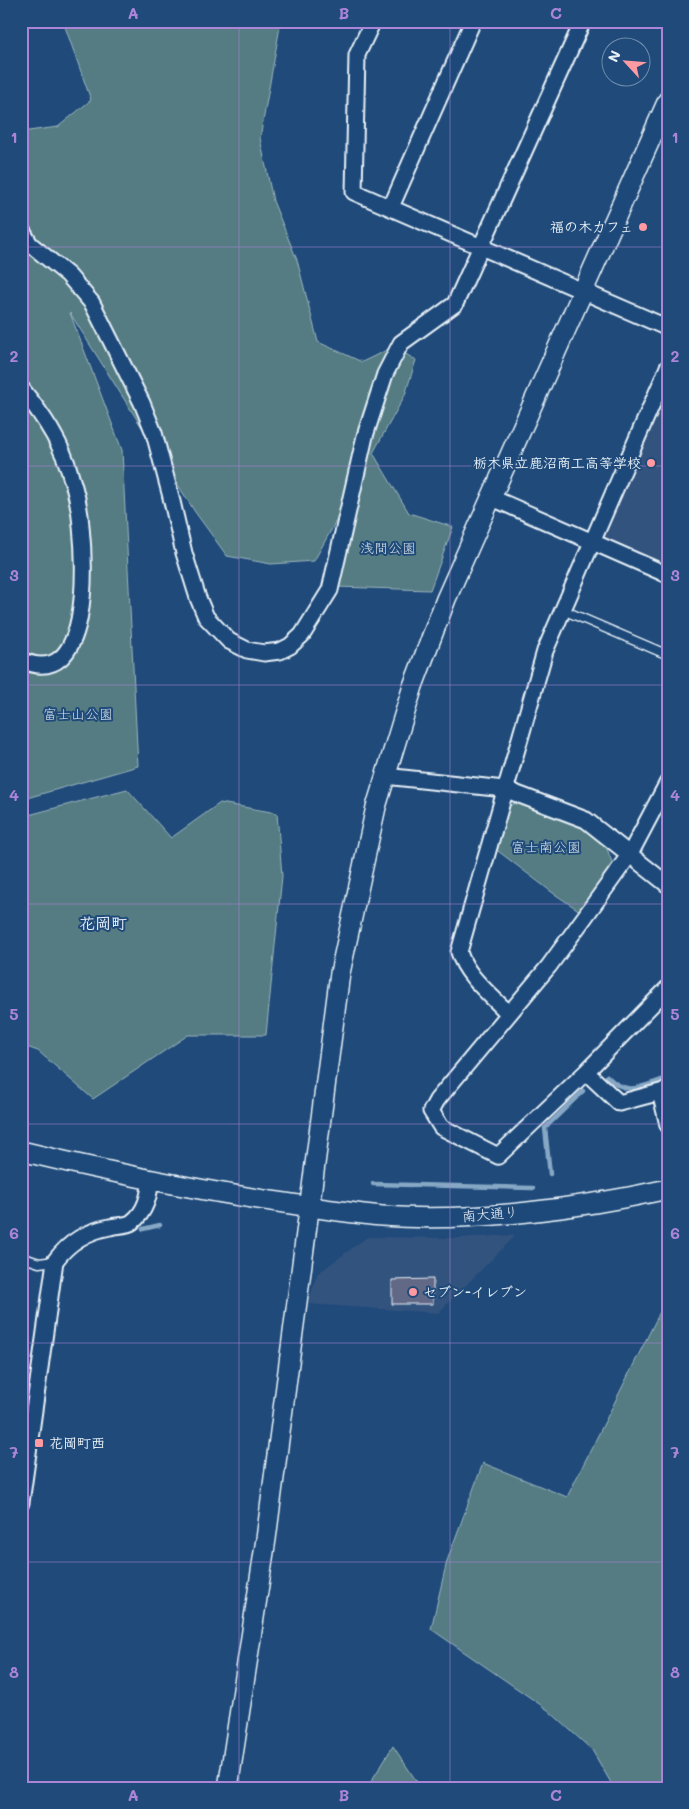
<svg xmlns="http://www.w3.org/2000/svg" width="689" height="1809" font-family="Mali,'Klee One',sans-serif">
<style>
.built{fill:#33537e}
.green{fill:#547c83;stroke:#9eb6be}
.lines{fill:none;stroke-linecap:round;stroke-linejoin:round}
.stream{stroke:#87a8c5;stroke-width:4.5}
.building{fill:#626986;stroke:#e8f1f8}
.service-casing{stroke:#e8f1f8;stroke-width:11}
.minor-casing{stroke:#e8f1f8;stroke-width:19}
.tertiary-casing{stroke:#e8f1f8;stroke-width:22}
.service{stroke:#1f4a7a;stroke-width:8}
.minor{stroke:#1f4a7a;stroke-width:15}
.tertiary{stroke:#1f4a7a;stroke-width:19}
.grid{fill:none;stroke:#ac85d9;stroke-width:1;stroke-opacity:0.55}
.poi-dot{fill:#ff9aa2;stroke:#1f4a7a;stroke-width:2}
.labels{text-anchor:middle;stroke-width:4;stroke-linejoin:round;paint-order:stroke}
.poi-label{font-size:14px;font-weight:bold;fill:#e8f1f8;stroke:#1f4a7a;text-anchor:end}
.park-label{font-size:14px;fill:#d2dfe6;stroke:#1f4a7a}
.street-label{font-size:14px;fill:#e8f1f8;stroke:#1f4a7a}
.quarter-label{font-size:16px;font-weight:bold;fill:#e8f1f8;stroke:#1f4a7a}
.neatline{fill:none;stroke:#ac85d9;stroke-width:2}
.grid-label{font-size:16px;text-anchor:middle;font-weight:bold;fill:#ac85d9}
</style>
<rect width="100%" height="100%" fill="#1f4a7a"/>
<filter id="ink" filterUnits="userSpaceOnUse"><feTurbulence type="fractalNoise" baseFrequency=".02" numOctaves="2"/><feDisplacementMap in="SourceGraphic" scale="10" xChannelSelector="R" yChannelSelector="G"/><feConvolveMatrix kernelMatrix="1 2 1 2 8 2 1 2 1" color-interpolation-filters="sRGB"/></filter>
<g filter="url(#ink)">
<path class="built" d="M668,385V569L599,541Z
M516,1235L438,1313L308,1304L317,1274L367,1237L458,1238Z"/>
<path class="green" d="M63,21H281L260,138L273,201L297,260L318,342L362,362L393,347L416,360L405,395L373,453L409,513L453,527L430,590L336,587L366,467L314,561L271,564L227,556L195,512L70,313L122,450L138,766L27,798L21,797V132L58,127L91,100Z
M127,789L171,838L220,803L277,813L282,876L266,1035H188L93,1099L38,1051L21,1045V817Z
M517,802L576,821L606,846L613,865L580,911L553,893L494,848L507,807Z
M668,1296V1788H614L592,1750L548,1710L431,1629L447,1561L483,1463L567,1497Z
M393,1746L421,1788H367Z"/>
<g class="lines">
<path class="stream" d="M607,1076C628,1098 641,1086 668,1078
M550,1174L545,1128L583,1091
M373,1184L533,1188
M143,1229L160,1225"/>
</g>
<path class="building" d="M433,1279V1304H392V1280Z"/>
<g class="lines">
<g class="service-casing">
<path id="service" d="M563,610L668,655
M21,1168L25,1153
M21,1257L39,1263L55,1261"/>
</g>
<g class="minor-casing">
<path id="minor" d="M373,21L357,55L354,192L668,328
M391,207L473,21
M21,229L30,244L68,275L92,303L142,403L154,433L170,493L184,553L198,598L206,617L229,641L247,650L264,653L280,651L290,646L302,635L330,590L365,436L385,374L401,343L455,304L583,21
M21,388C42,414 63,444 71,477C76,492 80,510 81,526C85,563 92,692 21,660
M490,497L668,575
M385,776L504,789L586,820L668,885
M668,782L630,854L584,918L549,966L437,1100L431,1111L441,1127L498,1156L586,1072L668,988
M508,1013C491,995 466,976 459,952L545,651L668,367
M586,1072L619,1103L668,1090
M660,1092L668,1125
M21,1503L55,1261C69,1242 87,1231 110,1227C117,1225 127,1226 132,1222C146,1212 149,1195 151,1180"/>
</g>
<g class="tertiary-casing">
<path id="tertiary" d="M21,1151C108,1172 196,1190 285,1203C317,1208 350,1213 382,1216C470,1223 582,1208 668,1189
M228,1788L266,1539L340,973L376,807L413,686L446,599L668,100"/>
</g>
<use href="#service" class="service"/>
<use href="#minor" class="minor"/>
<use href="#tertiary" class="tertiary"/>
</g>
</g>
<path class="grid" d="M239,21V1788M450,21V1788M21,247H668M21,466H668M21,685H668M21,904H668M21,1124H668M21,1343H668M21,1562H668"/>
<g class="poi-dot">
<circle cx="643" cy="227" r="5"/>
<circle cx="651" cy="463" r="5"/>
<circle cx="413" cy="1292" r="5"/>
<rect x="34" y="1438" width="10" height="10" rx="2.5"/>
</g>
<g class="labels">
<g class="poi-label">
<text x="633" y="232">福の木カフェ</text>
<text x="641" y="468">栃木県立鹿沼商工高等学校</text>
<text x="423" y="1297" text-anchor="start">セブン-イレブン</text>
<text x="49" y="1448" text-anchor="start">花岡町西</text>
</g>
<g class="park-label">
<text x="388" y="553">浅間公園</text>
<text x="78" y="719">富士山公園</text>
<text x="546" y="852">富士南公園</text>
</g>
<g class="street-label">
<text transform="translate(490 1214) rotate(-5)" y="5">南大通り</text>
</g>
<g class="quarter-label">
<text x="103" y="929">花岡町</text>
</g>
</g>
<rect width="689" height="1809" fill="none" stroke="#1f4a7a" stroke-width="55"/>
<g transform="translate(626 62) rotate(296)"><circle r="24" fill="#1f4a7a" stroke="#6f8dac"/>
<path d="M0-4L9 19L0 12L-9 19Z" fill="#ff9aa2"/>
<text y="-8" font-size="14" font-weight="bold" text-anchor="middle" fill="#e8f1f8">N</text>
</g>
<rect x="28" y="28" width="634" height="1754" class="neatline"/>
<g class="grid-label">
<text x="133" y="19">A</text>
<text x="344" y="19">B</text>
<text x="556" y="19">C</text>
<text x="14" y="143">1</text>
<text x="675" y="143">1</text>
<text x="14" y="362">2</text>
<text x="675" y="362">2</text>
<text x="14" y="581">3</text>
<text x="675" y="581">3</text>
<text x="14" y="801">4</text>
<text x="675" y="801">4</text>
<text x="14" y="1020">5</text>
<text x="675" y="1020">5</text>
<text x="14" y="1239">6</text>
<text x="675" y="1239">6</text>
<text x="14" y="1458">7</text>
<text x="675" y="1458">7</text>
<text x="14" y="1678">8</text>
<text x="675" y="1678">8</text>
<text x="133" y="1801">A</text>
<text x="344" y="1801">B</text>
<text x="556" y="1801">C</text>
</g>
</svg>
